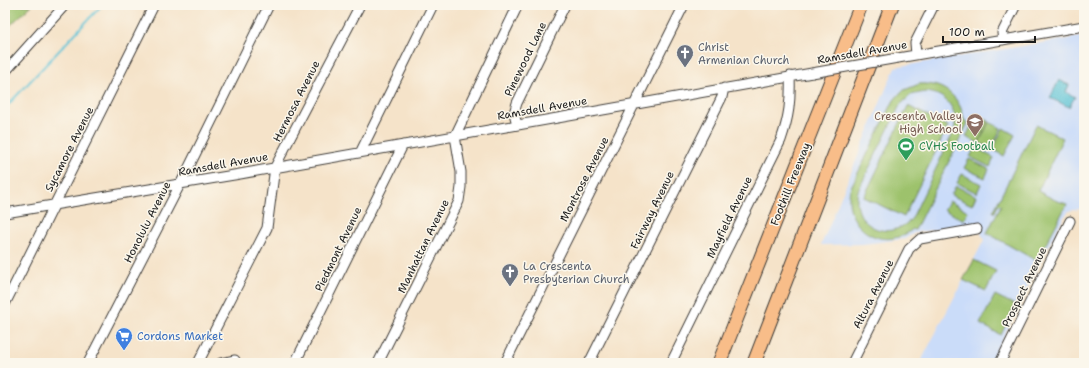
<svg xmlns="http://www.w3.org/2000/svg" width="1089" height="368" font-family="'Shantell Sans',sans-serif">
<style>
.built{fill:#cadcf9}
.green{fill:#9dc26c;stroke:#5c6f44;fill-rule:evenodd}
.water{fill:#5ac2d6;stroke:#3b6f79}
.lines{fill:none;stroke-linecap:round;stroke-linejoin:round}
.stream{stroke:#5ac2d6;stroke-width:2}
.minor-casing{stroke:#3d3a36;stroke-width:11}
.highway-casing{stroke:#3d3a36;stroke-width:15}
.minor{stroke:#fff;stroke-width:9}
.highway{stroke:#f8bd89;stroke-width:13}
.minor-bridge-casing{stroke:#3d3a36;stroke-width:11;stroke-linecap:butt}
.minor-bridge{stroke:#fff;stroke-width:9}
.labels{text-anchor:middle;stroke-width:3;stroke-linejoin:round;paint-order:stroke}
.worship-label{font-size:11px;fill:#5b616d;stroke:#fbf7ec;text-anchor:start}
.street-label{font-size:11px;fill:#1c1c1c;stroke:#fbf7ec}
.education-label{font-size:11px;fill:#785e54;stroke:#fbf7ec;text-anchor:end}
.leisure-label{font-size:11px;fill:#27864d;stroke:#fbf7ec;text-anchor:start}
.shop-label{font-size:11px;fill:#366cbe;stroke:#fbf7ec;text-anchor:start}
</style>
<rect width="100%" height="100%" fill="#fbf7ec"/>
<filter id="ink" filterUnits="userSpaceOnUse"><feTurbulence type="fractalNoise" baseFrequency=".025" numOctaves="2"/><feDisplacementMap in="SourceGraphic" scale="8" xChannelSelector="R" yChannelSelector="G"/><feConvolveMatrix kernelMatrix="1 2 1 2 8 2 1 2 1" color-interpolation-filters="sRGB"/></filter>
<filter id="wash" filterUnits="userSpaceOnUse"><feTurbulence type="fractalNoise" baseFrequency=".012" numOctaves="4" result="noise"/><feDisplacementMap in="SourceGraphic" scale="16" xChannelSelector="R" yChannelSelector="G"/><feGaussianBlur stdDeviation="0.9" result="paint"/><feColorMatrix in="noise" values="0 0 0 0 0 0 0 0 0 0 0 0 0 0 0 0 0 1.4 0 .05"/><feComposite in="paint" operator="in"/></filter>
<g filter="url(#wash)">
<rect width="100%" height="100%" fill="#f5e3c9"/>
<path class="built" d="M1084,36V208L1069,211L1064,217L1038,266L991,363H920L984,240L977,223L954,228L916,232L905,239L863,244L821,245L895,67Z"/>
<path class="green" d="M5,5H32L5,30Z
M919,84C943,82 961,97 964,120L968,123L915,230L913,229C882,254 842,227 850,189L894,100L902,91ZM925,92C946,93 959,110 954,131L912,218C889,245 850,225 858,191L900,105L911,95Z
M908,106L948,126L904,217L864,197Z
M976,115L989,121L978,143L966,137Z
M989,122L1001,128L992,148L979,143Z
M1036,125L1063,138L1038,191L1055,200L1067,204L1037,261L987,233L1001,205L999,204L994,213L993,212Z
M1003,128L1015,135L1004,156L993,149Z
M975,147L994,158L990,167L970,157Z
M969,159L989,169L985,178L964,168Z
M962,174L981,184L977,193L957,183Z
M956,186L976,196L972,205L951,195Z
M949,201L968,211L964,220L944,210Z
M974,260L996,271L986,291L963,280Z
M995,295L1015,305L1001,335L980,324Z"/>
<path class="water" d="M1059,80L1069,85L1066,92L1075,97L1069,107L1050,98Z"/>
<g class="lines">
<path class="stream" d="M5,108L102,5"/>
</g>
</g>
<g filter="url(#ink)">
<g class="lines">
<g class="minor-casing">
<path id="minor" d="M1003,40L1002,33L1016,5
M916,55L915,43L934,5
M898,58L1084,26
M5,72L65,5
M517,125L514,113L517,103L565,5
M361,151L433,5
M5,213L240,174L812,73
M5,304L154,5
M88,363L187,171L269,5
M198,363L267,228L275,167L360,5
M221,363L235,360
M295,363L403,145
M378,363L459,201L461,187V172L455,136L518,5
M505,363L684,5
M589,363L722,97L724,88
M671,363L781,140C789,117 791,101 790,76
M852,363L909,249L920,239L977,229
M1000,363L1070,221"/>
</g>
<g class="highway-casing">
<path id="highway" d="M719,363L861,5
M754,363L892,5"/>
</g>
<use href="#minor" class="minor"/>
<use href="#highway" class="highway"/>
<g class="minor-bridge-casing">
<path id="minor-bridge" d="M812,73L898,58"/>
</g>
<use href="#minor-bridge" class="minor-bridge"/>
</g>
</g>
<defs>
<g id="church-pin" transform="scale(0.9)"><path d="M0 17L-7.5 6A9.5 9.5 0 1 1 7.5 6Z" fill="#6b7280" stroke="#fbf7ec"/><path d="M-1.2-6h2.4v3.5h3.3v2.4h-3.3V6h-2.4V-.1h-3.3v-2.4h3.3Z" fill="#fff"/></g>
<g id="school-pin" transform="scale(0.9)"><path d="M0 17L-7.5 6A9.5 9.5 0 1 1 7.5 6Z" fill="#8d6e63" stroke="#fbf7ec"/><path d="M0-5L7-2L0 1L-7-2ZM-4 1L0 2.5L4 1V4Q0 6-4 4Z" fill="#fff"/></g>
<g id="stadium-pin" transform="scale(0.9)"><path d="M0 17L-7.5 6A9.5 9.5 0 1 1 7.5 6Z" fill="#2e9e5b" stroke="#fbf7ec"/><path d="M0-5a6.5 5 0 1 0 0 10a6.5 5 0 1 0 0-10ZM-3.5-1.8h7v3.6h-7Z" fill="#fff"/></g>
<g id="supermarket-pin" transform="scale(0.9)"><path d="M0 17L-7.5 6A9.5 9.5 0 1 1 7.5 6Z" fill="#3f7fe0" stroke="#fbf7ec"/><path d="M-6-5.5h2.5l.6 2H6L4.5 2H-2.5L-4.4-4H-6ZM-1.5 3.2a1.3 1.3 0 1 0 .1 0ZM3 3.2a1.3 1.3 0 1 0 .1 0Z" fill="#fff"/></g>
</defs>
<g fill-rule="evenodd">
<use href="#church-pin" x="685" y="53"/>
<use href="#school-pin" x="975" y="122"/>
<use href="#stadium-pin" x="906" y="146"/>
<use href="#church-pin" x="510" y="272"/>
<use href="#supermarket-pin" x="124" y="336"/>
</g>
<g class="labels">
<g class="worship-label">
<text x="698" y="51">Christ<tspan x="698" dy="13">Armenian Church</tspan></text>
<text x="523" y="270">La Crescenta<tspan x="523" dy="13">Presbyterian Church</tspan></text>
</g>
<g class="street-label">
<text transform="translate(862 52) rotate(-10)" y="4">Ramsdell Avenue</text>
<text transform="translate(525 59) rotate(-64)" y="4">Pinewood Lane</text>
<text transform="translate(296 101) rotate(-63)" y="4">Hermosa Avenue</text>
<text transform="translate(542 108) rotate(-10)" y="4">Ramsdell Avenue</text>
<text transform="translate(69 149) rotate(-63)" y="4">Sycamore Avenue</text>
<text transform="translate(223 164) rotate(-10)" y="4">Ramsdell Avenue</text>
<text transform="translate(584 179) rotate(-63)" y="4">Montrose Avenue</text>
<text transform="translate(790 184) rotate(-68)" y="4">Foothill Freeway</text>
<text transform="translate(652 210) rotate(-64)" y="4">Fairway Avenue</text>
<text transform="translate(729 217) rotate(-64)" y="4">Mayfield Avenue</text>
<text transform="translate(147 222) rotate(-63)" y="4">Honolulu Avenue</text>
<text transform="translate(423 246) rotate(-64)" y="4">Manhattan Avenue</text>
<text transform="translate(338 249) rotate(-64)" y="4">Piedmont Avenue</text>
<text transform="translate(1024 287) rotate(-64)" y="4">Prospect Avenue</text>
<text transform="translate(873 294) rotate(-63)" y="4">Altura Avenue</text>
</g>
<g class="education-label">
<text x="962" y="120">Crescenta Valley<tspan x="962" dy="13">High School</tspan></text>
</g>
<g class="leisure-label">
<text x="919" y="150">CVHS Football</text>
</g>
<g class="shop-label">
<text x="137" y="340">Cordons Market</text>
</g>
</g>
<rect width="1089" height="368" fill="none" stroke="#fbf7ec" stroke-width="20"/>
<path d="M943 36v6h92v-6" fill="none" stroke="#1c1c1c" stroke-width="2"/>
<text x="949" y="36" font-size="12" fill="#1c1c1c" stroke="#fbf7ec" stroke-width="3" paint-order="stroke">100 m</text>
</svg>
